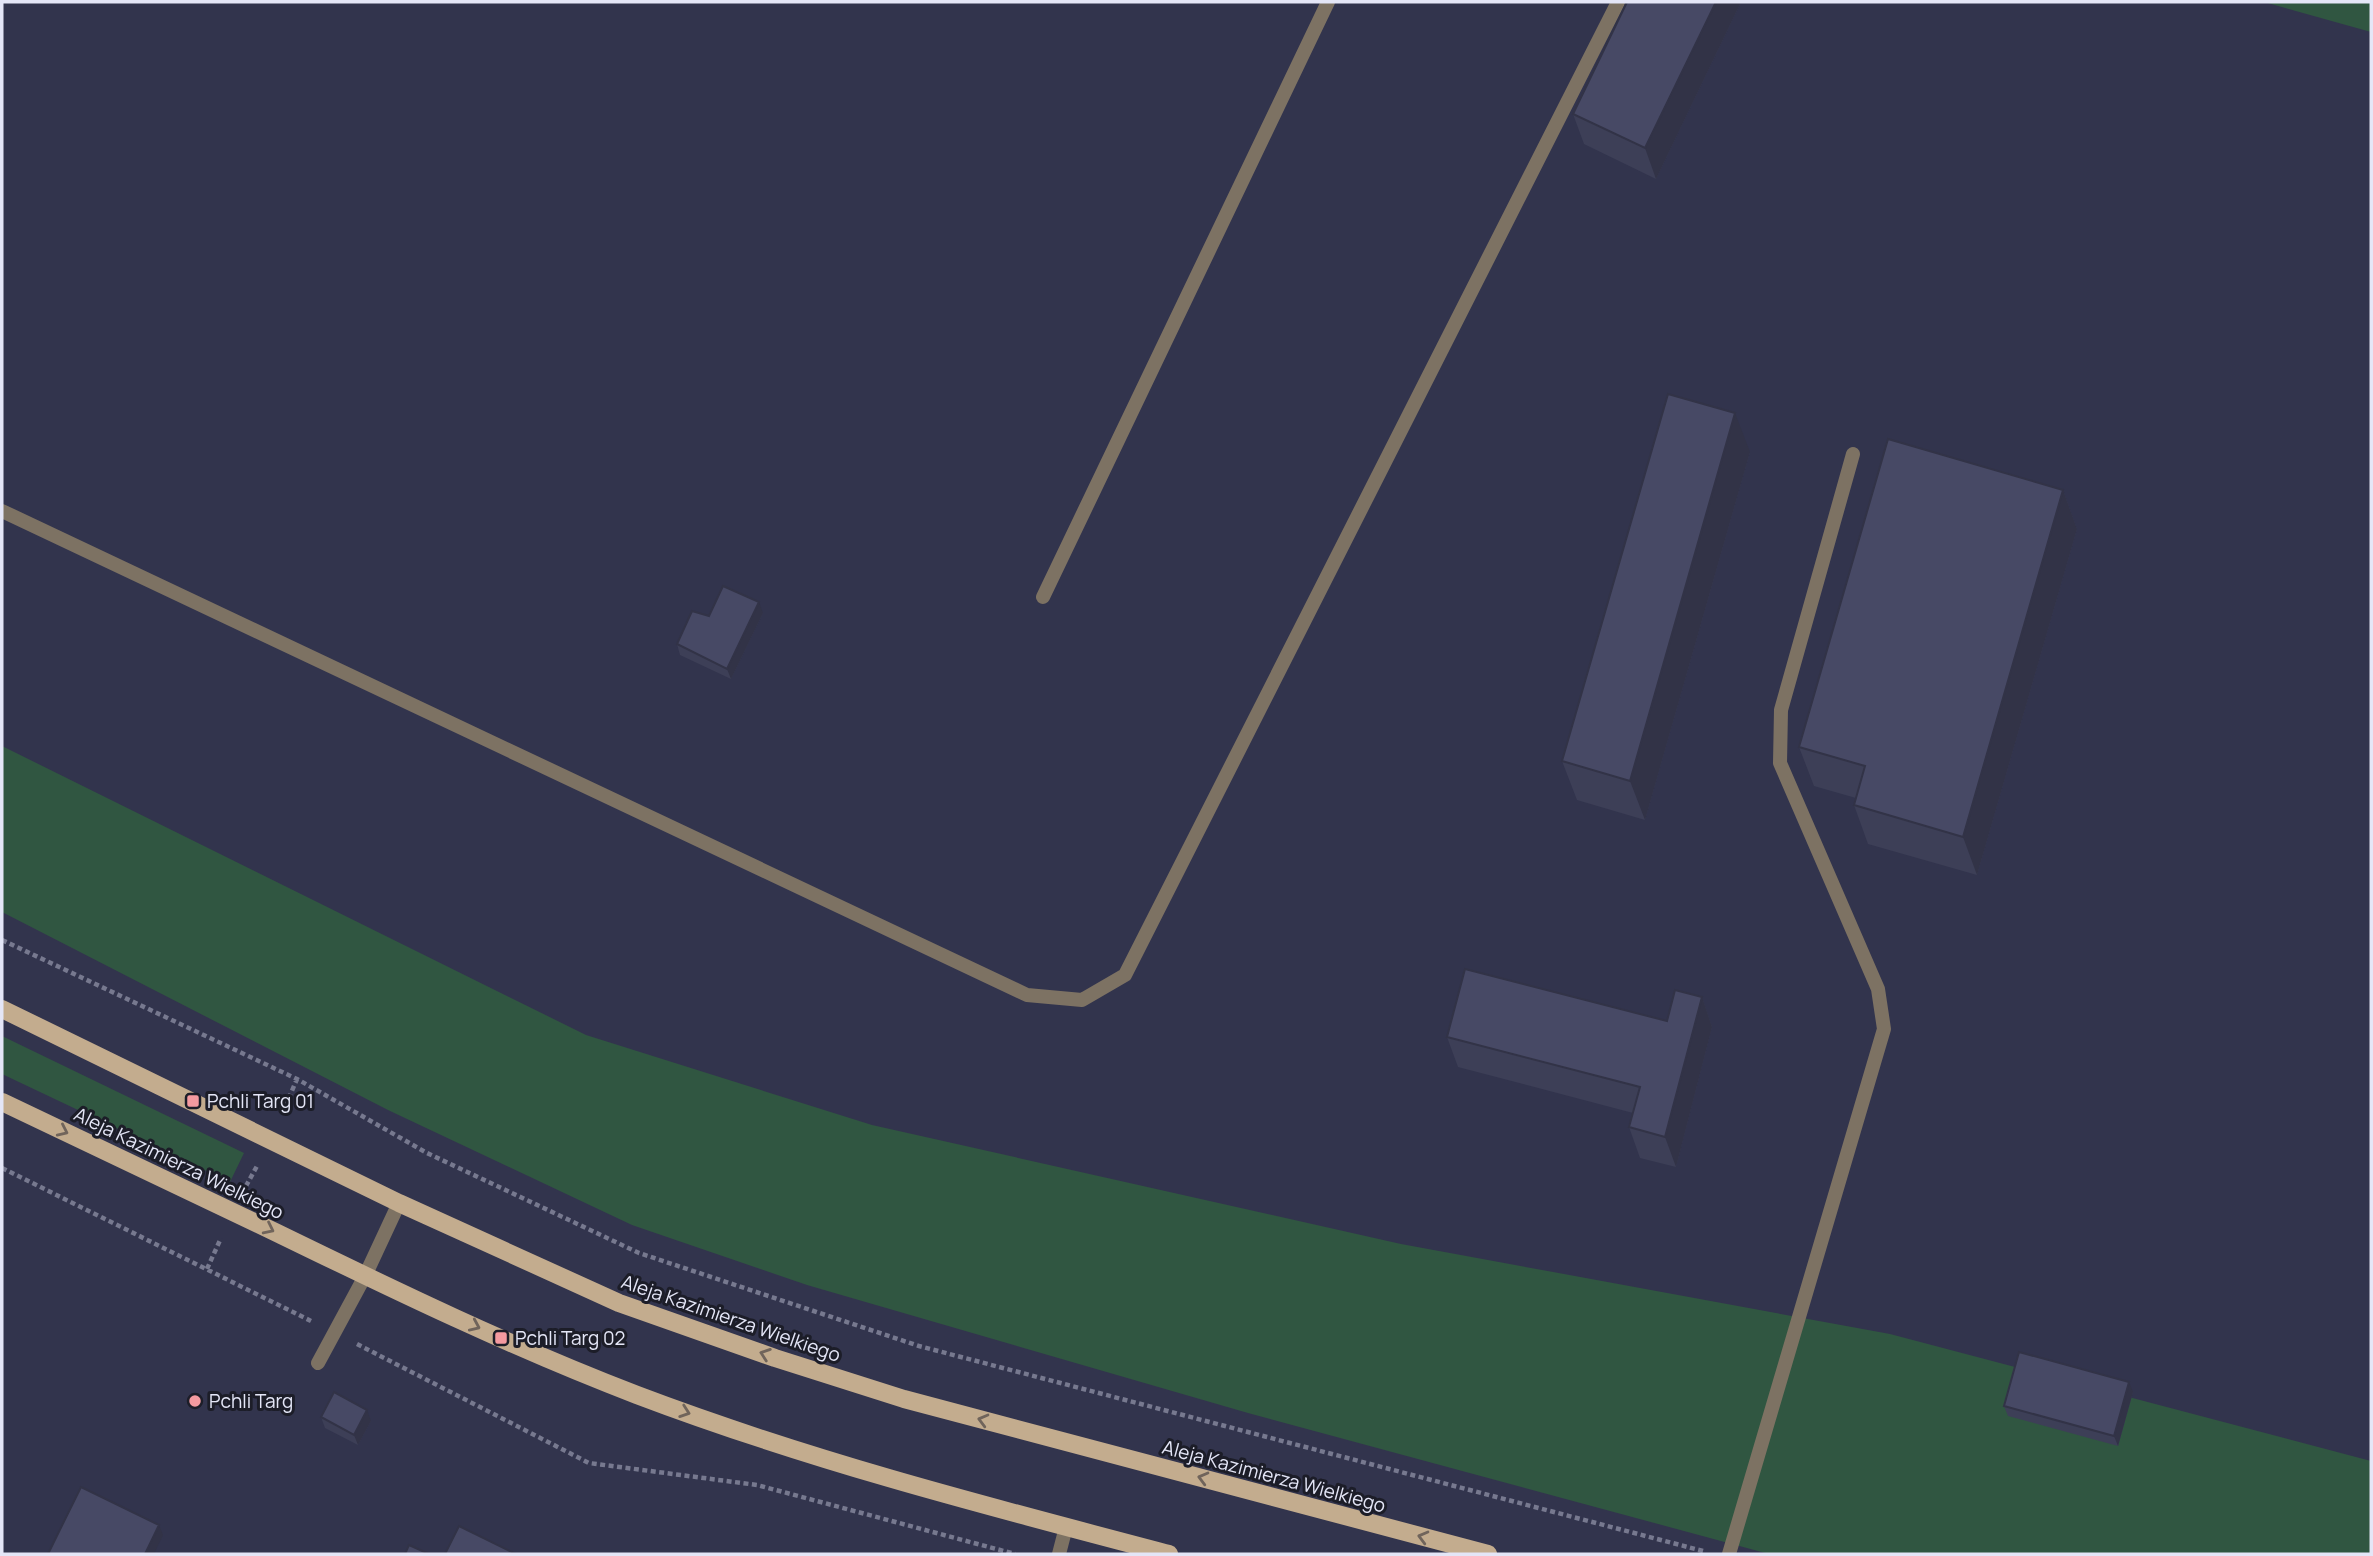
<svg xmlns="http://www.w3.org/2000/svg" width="2373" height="1556" font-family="Manrope,sans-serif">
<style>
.green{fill:#305641}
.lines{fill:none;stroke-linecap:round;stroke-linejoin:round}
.path{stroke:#77798f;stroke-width:4.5;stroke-dasharray:5 3.5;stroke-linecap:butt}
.service{stroke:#7d7263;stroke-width:14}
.primary{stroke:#c3ac8e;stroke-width:18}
.wall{fill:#3d3f57}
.shaded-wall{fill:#323347}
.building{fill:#474965;stroke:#323347;stroke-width:2}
.oneway{stroke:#70645b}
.poi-dot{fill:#f49aa0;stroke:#1c1d28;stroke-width:2.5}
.labels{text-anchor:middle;stroke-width:6;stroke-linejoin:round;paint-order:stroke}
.poi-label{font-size:19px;fill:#e4e6f7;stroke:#1c1d28;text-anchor:start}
.street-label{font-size:19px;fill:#e4e6f7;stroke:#1c1d28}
</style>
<rect width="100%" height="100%" fill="#32344d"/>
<path class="green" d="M2264,2H2371V32Z
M2,746L586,1035L872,1125L1401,1244L1890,1334L2371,1461V1554H1769L1248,1413L807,1285L632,1225L388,1110L2,912Z
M2,1036L244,1153L230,1182L2,1074Z"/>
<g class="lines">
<path class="path" d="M2,940L297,1079L427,1153L639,1253L919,1346L1703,1551
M282,1114L297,1079
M2,1168L311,1321
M246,1186L257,1166
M207,1269L221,1238
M357,1344L589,1463L757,1485L1015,1554"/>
<path class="service" d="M2,511L1027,995L1082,1000L1125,975L1618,2
M1043,597L1328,2
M318,1363L365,1276L399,1203
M1059,1554L1066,1527
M1729,1554L1884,1029L1878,989L1780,763L1781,710L1853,454"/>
<path class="primary" d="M2,1009L399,1203L619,1303L775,1358L904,1399L1488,1554
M2,1102C93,1145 184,1188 275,1232C394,1290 514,1348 637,1395C811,1461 990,1507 1169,1554"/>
</g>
<path class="wall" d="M1627,2H1741L1656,179L1584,144L1573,114Z
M1750,452L1645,820L1577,800L1562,761Z
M2063,490L2077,529L1977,875L1868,844L1854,805L1856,798L1814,786L1799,747Z
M763,613L731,679L680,655L677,644L709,616Z
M1702,997L1712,1027L1676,1167L1640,1158L1629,1127L1633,1113L1458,1067L1447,1037L1667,1021Z
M2133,1392L2118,1446L2008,1416L2004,1406Z
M321,1417L371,1421L358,1445L325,1428Z"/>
<path class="shaded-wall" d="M1716,2H1741L1656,179L1645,148Z
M1735,413L1750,452L1645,820L1630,781Z
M2063,490L2077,529L1977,875L1963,837Z
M759,602L763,613L731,679L727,669Z
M1702,997L1712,1027L1676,1167L1665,1137Z
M2129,1382L2133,1392L2118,1446L2114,1436Z
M367,1410L371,1421L358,1445L354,1435Z
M159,1525L163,1535L154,1554H145Z"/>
<path class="building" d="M1627,2H1716L1645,148L1573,114Z
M1668,394L1735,413L1630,781L1562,761Z
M1888,439L2063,490L1963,837L1854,805L1865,766L1799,747Z
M723,586L759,602L727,669L677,644L692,611L709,616Z
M1465,969L1667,1021L1675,990L1702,997L1665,1137L1629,1127L1640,1087L1447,1037Z
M2019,1352L2129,1382L2114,1436L2004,1406Z
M334,1392L367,1410L354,1435L321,1417Z
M81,1487L159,1525L145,1554H48Z
M459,1526L516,1554H445Z
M409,1545L429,1554H405Z"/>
<defs><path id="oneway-chevron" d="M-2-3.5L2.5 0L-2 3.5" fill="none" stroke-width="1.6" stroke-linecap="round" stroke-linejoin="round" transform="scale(1.75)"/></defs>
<g class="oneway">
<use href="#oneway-chevron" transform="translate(63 1131) rotate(25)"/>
<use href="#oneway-chevron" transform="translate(269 1229) rotate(26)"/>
<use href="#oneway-chevron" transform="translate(475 1326) rotate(24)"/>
<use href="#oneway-chevron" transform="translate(765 1354) rotate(-161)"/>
<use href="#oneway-chevron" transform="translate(685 1412) rotate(19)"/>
<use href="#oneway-chevron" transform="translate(983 1420) rotate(-165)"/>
<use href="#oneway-chevron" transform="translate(1203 1478) rotate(-165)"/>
<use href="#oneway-chevron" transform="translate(1423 1537) rotate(-165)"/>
</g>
<g class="poi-dot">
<rect x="186" y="1094" width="14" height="14" rx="3.5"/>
<rect x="494" y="1331" width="14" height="14" rx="3.5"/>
<circle cx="195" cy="1401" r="7"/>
</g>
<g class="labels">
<g class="poi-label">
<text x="207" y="1108">Pchli Targ 01</text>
<text x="515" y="1345">Pchli Targ 02</text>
<text x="209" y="1408">Pchli Targ</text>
</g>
<g class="street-label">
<text transform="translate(179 1163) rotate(26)" y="7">Aleja Kazimierza Wielkiego</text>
<text transform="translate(731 1318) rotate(19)" y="7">Aleja Kazimierza Wielkiego</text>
<text transform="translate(1274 1476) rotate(15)" y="7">Aleja Kazimierza Wielkiego</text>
</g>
</g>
<rect width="2373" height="1556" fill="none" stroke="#e4e6f7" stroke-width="7"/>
</svg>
